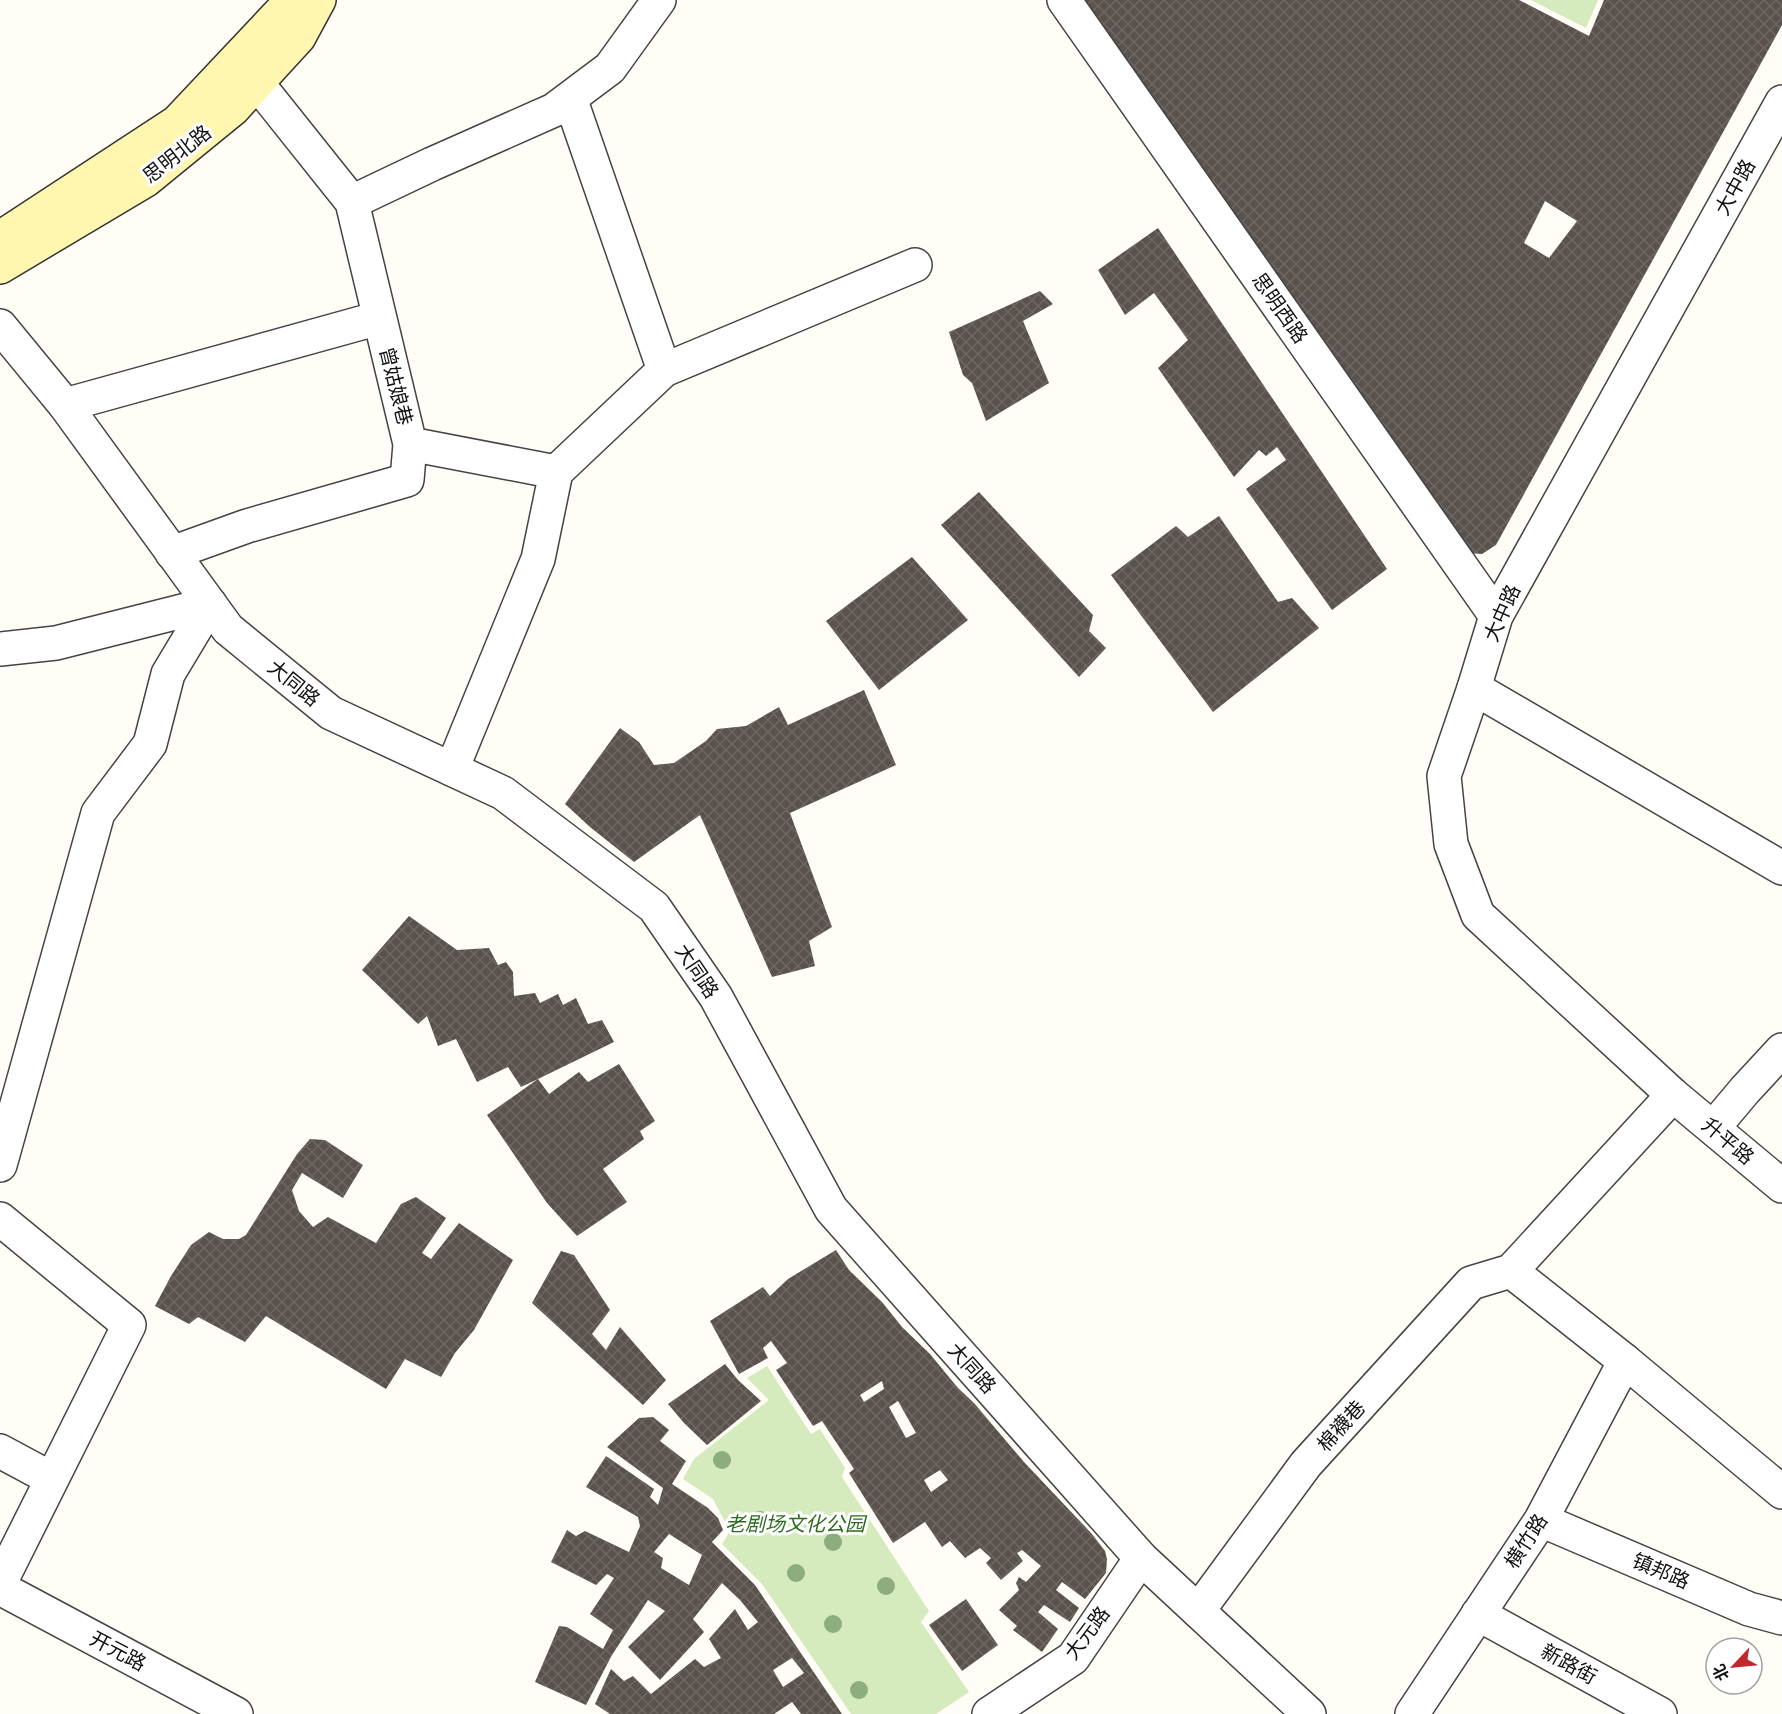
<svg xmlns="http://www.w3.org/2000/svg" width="1782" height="1714" font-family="Georgia,'Noto Sans SC',serif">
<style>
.green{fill:#d5ebbd}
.building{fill:url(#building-cross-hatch);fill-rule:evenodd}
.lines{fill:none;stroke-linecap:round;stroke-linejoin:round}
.minor-casing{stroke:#444;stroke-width:36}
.tertiary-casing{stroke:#444;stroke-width:36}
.secondary-casing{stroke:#333;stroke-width:36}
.minor{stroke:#fff;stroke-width:33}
.tertiary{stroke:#fff;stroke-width:33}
.secondary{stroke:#fff6b0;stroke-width:33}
.tree{fill:#8dad7f}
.labels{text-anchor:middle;stroke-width:6;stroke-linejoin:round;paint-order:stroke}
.street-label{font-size:20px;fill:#111;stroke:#fff}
.park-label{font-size:20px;font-style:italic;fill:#2f6b1f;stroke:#fff}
</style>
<defs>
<pattern id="building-cross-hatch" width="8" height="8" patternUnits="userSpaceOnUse" patternTransform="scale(1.5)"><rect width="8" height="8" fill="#5a524d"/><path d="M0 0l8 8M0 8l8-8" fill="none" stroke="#6d6662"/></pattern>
</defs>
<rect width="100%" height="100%" fill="#fffdf5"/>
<path class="green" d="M1531,0H1598L1586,28Z
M767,1366L811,1434L820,1429L845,1468L842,1477L929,1611L921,1622L969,1692L936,1714H851L762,1584L722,1544L730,1531L713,1499L683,1479L694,1459L769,1400L747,1378Z"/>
<path class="building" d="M1083,0H1519L1589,36L1604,0H1782V25L1496,545L1482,554L1467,553ZM1545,201L1577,221L1549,258L1524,243Z
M1158,228L1387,569L1332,610L1246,489L1286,460L1277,447L1266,456L1259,450L1234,477L1158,368L1188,340L1154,293L1125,315L1098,270Z
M1040,291L1053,304L1023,321L1049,383L986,421L972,383L963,375L949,332Z
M979,492L1093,615L1089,631L1106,648L1079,677L941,525Z
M1219,516L1278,602L1292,598L1319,628L1213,712L1111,575L1176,526L1188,537Z
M912,557L968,620L879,690L826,621Z
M864,690L896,765L790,813L832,927L809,941L815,966L772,977L700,815L634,862L590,827L565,804L620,728L639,742L654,765L674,763L706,741L717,729L746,726L779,707L788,725Z
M409,916L457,950L489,948L498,965L506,962L513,972L514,996L535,993L540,1003L558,994L563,1005L576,998L588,1024L602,1020L614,1042L538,1079L549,1094L579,1072L588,1082L619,1064L655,1121L640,1131L644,1139L603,1169L627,1202L577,1236L547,1203L487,1115L538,1079L521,1087L508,1067L477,1082L456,1039L438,1046L427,1016L418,1024L362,970Z
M310,1139L325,1140L363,1165L343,1198L302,1173L292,1190L299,1211L313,1227L328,1217L376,1243L401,1204L416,1197L446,1218L422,1253L431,1259L459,1223L513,1260L474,1330L455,1353L441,1377L405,1359L386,1389L266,1316L245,1342L198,1317L189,1324L155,1306L171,1276L191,1245L209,1232L223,1239H239L246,1235L297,1154Z
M836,1250L849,1270L882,1302L902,1327L930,1354L958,1388L974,1403L1024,1462L1092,1534L1105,1551L1107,1559L1106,1573L1085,1599L1062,1582L1056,1590L1079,1608L1070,1622L1044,1605L1038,1612L1058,1629L1042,1652L1013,1630L1017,1626L999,1610L1019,1590L1016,1583L1019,1577L1026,1582L1041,1566L1022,1550L1017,1553L1023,1561L1001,1580L986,1563L991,1558L980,1548L965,1558L950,1541L942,1547L925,1522L893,1543L849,1473L854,1469L822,1421L813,1426L776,1370L787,1363L771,1341L763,1348L768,1358L739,1374L710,1321L763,1287L770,1296L788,1279ZM882,1381L884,1389L864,1402L860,1395ZM898,1401L916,1433L906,1438L889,1407ZM940,1470L948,1480L931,1492L924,1480Z
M561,1251L574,1255L610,1310L592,1334L606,1350L620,1327L666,1380L643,1405L532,1303Z
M725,1364L738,1380L761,1401L707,1445L684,1423L668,1404Z
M653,1417L669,1430L660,1441L686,1461L672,1484L708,1508L718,1518L723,1530L712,1542L755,1585L842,1714H801L792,1702L774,1714H610L595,1704L611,1669L624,1681L633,1676L651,1694L695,1659L704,1667L721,1658L709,1639L735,1609L748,1630L758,1622L740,1600L722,1583L693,1619L704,1632L660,1680L628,1647L665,1611L648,1600L612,1655L586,1705L535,1682L559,1626L567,1627L603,1649L613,1630L590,1614L614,1578L607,1574L596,1585L551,1562L567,1530L576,1536L585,1531L629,1552L640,1526L638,1517L586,1487L606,1456L654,1489L650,1497L658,1505L663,1488L607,1447L639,1418ZM669,1534L702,1555L689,1585L661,1568L663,1558L654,1552ZM792,1658L804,1673L783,1687L773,1670Z
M966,1599L998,1645L962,1671L929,1625Z"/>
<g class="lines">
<g class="minor-casing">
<path id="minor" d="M570,98L664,370
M352,202L432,164L554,110L610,68L659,0
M65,405L379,318
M410,444L556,472
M172,553L247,526L407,480L410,444L352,202L257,83
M0,649L56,643L210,604
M1474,688L1782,868
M452,769L538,559L556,472L664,370L915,265
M1673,1095L1511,1271L1625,1361L1782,1492
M1713,1128L1745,1090L1782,1050
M0,1165L98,813L150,744L168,674L210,604
M0,1219L129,1325L0,1583
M0,1451L52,1479
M1198,1611L1306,1464L1471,1283L1511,1271
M1478,1614L1660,1714
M989,1714L1073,1658L1141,1558"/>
</g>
<g class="tertiary-casing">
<path id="tertiary" d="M1064,0L1496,616
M1782,102L1496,616L1474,688L1444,776L1451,844L1478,915L1673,1095L1782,1186
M0,326L65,405L228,629L331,713L503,793L654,907L716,997L831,1209L1141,1558L1309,1714
M1541,1520L1749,1609L1782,1618
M0,1588L236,1714
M1412,1714L1541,1520L1625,1361"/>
</g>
<g class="secondary-casing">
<path id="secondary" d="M0,238L177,122L292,0
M0,267L146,180L233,109L299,37L319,0"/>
</g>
<use href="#minor" class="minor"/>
<use href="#tertiary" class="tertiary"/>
<use href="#secondary" class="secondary"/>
</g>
<g class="tree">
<circle cx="722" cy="1460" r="9"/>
<circle cx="760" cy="1520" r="9"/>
<circle cx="833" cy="1542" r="9"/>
<circle cx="796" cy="1573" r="9"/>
<circle cx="886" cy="1586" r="9"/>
<circle cx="833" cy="1624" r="9"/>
<circle cx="859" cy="1690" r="9"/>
</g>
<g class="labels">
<g class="street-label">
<text transform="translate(177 154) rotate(-38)" y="7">思明北路</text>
<text transform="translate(1735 187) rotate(-61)" y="7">大中路</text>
<text transform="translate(1280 308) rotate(55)" y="7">思明西路</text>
<text transform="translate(396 386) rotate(76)" y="7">曾姑娘巷</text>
<text transform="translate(1502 613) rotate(-66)" y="7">大中路</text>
<text transform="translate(294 683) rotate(39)" y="7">大同路</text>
<text transform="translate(697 971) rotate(56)" y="7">大同路</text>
<text transform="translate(1728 1141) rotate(40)" y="7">升平路</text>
<text transform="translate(972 1368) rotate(48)" y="7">大同路</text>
<text transform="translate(1341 1426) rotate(-48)" y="7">棉襪巷</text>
<text transform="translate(1526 1541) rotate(-57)" y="7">横竹路</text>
<text transform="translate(1661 1571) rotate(23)" y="7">镇邦路</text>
<text transform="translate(1087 1633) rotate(-53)" y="7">大元路</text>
<text transform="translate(118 1651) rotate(28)" y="7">开元路</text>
<text transform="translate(1569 1664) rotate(29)" y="7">新路街</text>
</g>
<g class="park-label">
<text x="795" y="1531">老剧场文化公园</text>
</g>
</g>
<g transform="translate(1734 1666) rotate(244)"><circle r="28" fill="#ffffff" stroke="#a0a0a0" stroke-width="1.5"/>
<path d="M0-4.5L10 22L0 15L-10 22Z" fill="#c4262e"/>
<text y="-9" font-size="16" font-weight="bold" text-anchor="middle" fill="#111111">北</text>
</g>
</svg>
